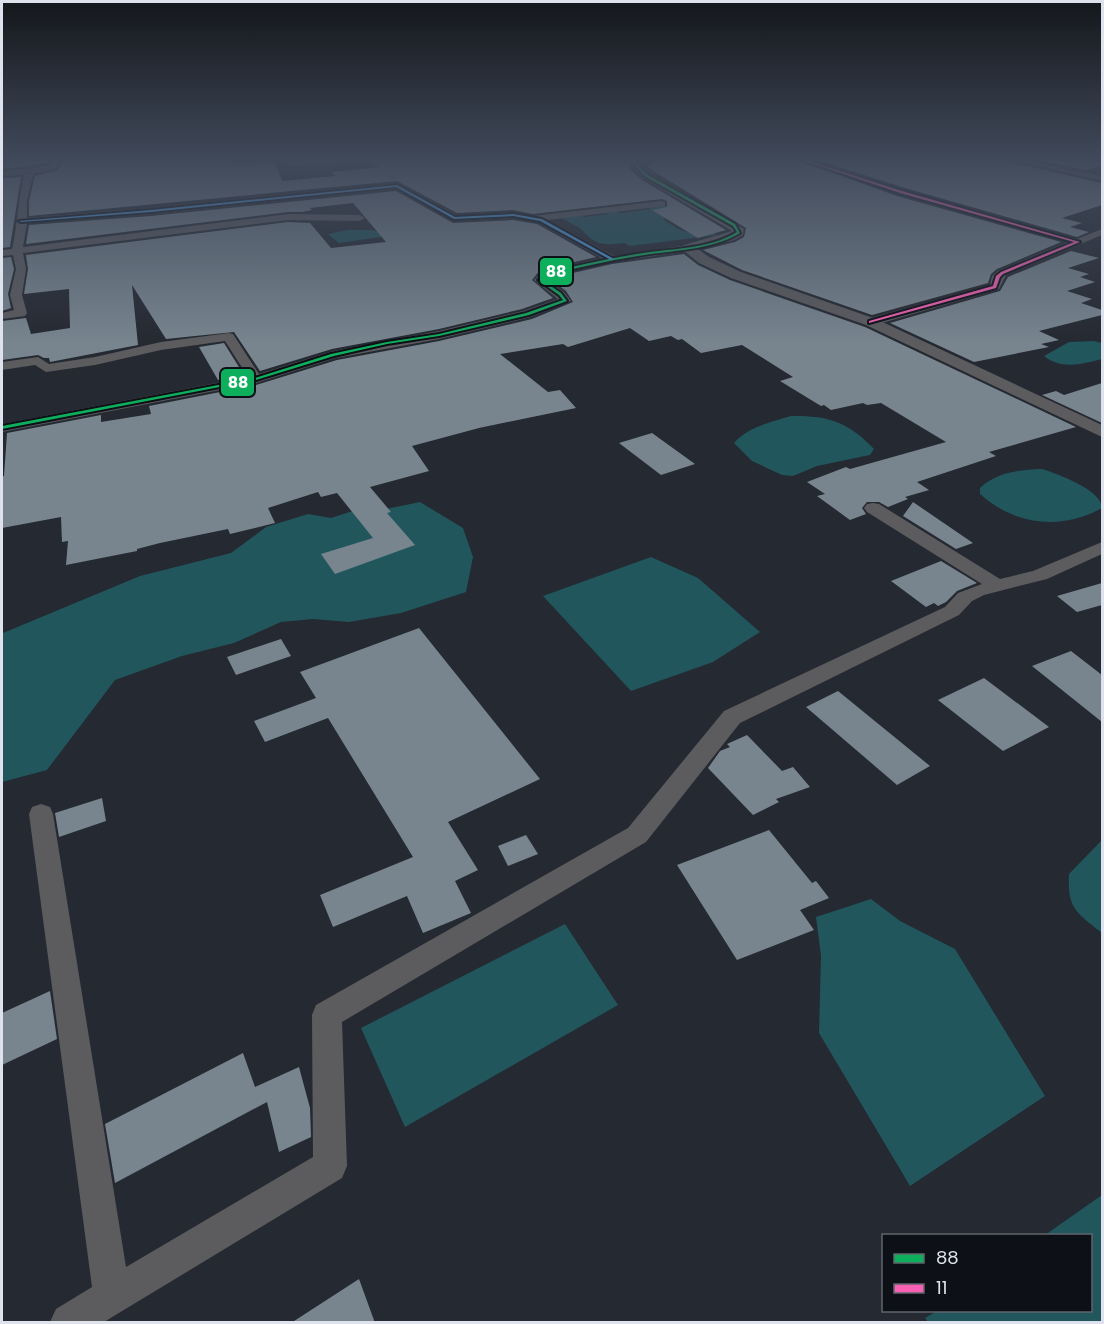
<svg xmlns="http://www.w3.org/2000/svg" width="1104" height="1324" font-family="Poppins,sans-serif">
<style>
.water{fill:#21565d}
.building{fill:#78858f}
.lines{fill:none;stroke-linecap:round;stroke-linejoin:round}
.minor{fill:#5c5c5f;fill-rule:evenodd}
.tertiary{fill:#5c5c5f;fill-rule:evenodd}
.bus-1-casing{stroke:#0d1016;stroke-width:4}
.bus-2-casing{stroke:#0d1016;stroke-width:4}
.bus-3-casing{stroke:#0d1016;stroke-width:4}
.bus-1{fill:#0daf5c;fill-rule:evenodd}
.bus-2{fill:#f860b3;fill-rule:evenodd}
.bus-3{fill:#4d9ee5;fill-rule:evenodd}
.line-badge{stroke:#0d1016;stroke-width:2}
.badge-label{font-size:16px;text-anchor:middle;font-weight:bold;fill:#fff}
</style>
<rect width="100%" height="100%" fill="#252931"/>
<path class="water" d="M295,159H357L338,164L289,166L287,162Z
M664,205L688,216L663,219C682,233 688,234 711,231L716,235L630,246L625,243C604,245 596,246 583,231C577,225 565,221 558,216L579,213L584,217L608,214L605,211L615,210L620,213L650,209L647,206Z
M348,230H373L387,236L339,243L328,234Z
M1094,341L1102,343V359C1083,364 1061,370 1044,356L1069,342Z
M791,416C827,415 849,422 874,449L870,455L817,466L793,476L782,475L752,461L734,443C748,427 771,422 791,416Z
M1042,469C1058,474 1102,490 1102,508C1061,531 1014,525 980,494V488C997,472 1019,470 1042,469Z
M420,502L463,528L473,557L466,592L401,613L349,622L313,619L281,622L234,643L182,656L115,680L47,770L2,782L3,633L140,576L231,553L266,527L308,514L331,518L362,508L386,509Z
M651,557L698,578L760,632L713,662L631,691L543,596Z
M1102,840V933C1077,913 1067,909 1069,874Z
M871,899L900,921L955,949L1045,1096L910,1186L819,1033L821,956L816,917Z
M565,924L618,1005L405,1127L361,1028Z
M1102,1195V1322H928L925,1318L937,1311L1090,1310V1236L1045,1235Z"/>
<path class="building" d="M2,159H49L48,163L2,169Z
M63,159H234V164L275,162L282,181L335,176L331,172L380,167L367,159H619L630,164L629,168L642,180L726,230L698,238L652,210L667,207V201L662,199L533,214L513,210L457,213L397,181L29,216V201L35,176L58,170Z
M660,159H794L897,196L1061,242L997,269L991,274L988,283L872,315L742,270L703,250L735,242L744,237L746,228L647,167Z
M815,159H1003L1005,161L1102,183V205L1062,218L1082,223L1070,227L1089,232L1077,237L905,188Z
M1030,159H1102V165L1086,170Z
M21,177L10,247L2,248V178Z
M396,191L453,223L513,220L537,224L596,257L540,270L532,280L553,298L522,309L439,329L332,349L260,371L234,332L166,339L132,285L138,345L50,362L49,358H44L38,355L2,360V321L26,318L31,334L70,328L69,289L24,294L28,269L26,255L288,222L310,223L331,248L386,242L353,203L310,208L312,210L302,212H288L26,244L29,225L151,216Z
M1071,251L1099,258L1068,268L1089,274L1080,277L1095,282L1067,291L1092,299L1081,303L1102,310V315L1039,331L1059,340L1041,344L1049,347L974,362L890,323L1000,291L1008,277Z
M684,254L698,265L730,280L865,327L1076,427L989,452L996,456L917,482L929,490L905,497L908,499L888,507L879,502H867L862,508L866,514L850,520L817,496L825,494L807,482L846,467L850,469L946,442L881,403L867,405L863,403L831,410L824,405L821,406L780,381L793,377L742,345L701,353L682,339L678,340L671,336L649,341L630,328L568,347L563,344L500,354L548,392L560,390L576,408L479,428L412,446L429,471L370,487L391,512L387,513L415,545L335,574L321,554L373,538L337,493L321,497L318,492L268,508L275,523L230,534L228,529L160,543L137,549V551L66,565L68,541L62,542L61,517L2,528V477L4,476L7,433L101,415V422L151,414L149,406L256,385L337,360L439,341L532,319L573,302L566,291L550,279L551,278L612,264Z
M11,257L14,269L8,294L11,308L2,311V258Z
M224,343L244,375L218,380L199,347Z
M1102,383V423L1042,395L1056,391L1064,395Z
M652,433L695,464L661,475L619,443Z
M913,502L973,543L956,549L903,516Z
M941,561L977,583L957,591L946,602L938,606L934,603L926,607L891,581Z
M1102,583V605L1077,612L1057,596Z
M419,628L540,779L448,822L478,870L455,881L471,913L423,933L407,896L333,927L320,895L413,857L328,718L265,742L254,721L316,698L300,672Z
M281,639L291,656L236,675L227,657Z
M1071,651L1102,675V722L1032,666Z
M984,678L1049,727L1003,751L938,700Z
M838,691L930,766L897,785L806,707Z
M747,735L782,771L793,767L810,787L776,799L779,802L753,815L708,768L720,751L730,747L727,744Z
M102,798L106,821L59,837L55,813Z
M769,830L812,883L816,881L829,898L800,910L814,930L737,960L677,865Z
M526,835L538,854L508,866L498,846Z
M50,991L57,1039L2,1065V1013Z
M243,1053L255,1087L299,1067L310,1108L311,1137L279,1152L267,1102L115,1183L105,1124Z
M359,1279L375,1323H291Z"/>
<g class="lines">
<path class="minor" d="M51,159H61L57,162V168L33,174L27,201V218L151,208L397,183L456,215L513,212L533,216L662,201L665,202V206L547,220L614,256L688,245L693,248L688,251L612,262L550,276L547,280L564,292L571,301L531,317L439,339L336,358L256,383L2,432V424L248,377L225,341L161,350L95,365L46,372L35,365L2,370V362L38,357L49,364L95,357L161,342L229,333L233,334L259,374L333,351L439,331L523,311L558,299L534,280L542,272L602,258L538,222L513,218L454,221L396,189L151,214L27,223L23,247L288,214L360,215L365,218L360,221L288,220L23,253L26,269L22,295L27,313L25,316L2,319V313L14,310L10,295L16,269L13,255L2,256V250L12,249C18,223 18,200 24,175L2,176V171L29,169L50,165Z
M621,159H633L643,163L639,165Z
M796,159H808L904,190L1077,239L1102,229V235L1006,275L999,289L875,325H867V319L990,285L992,276L998,271L1068,242L898,194Z
M1005,159H1020L1102,176V181Z
M873,503L879,504L1000,579L1033,571L1102,542V554L1047,579L984,595L972,601L959,615L740,723L646,842L342,1022L347,1166L342,1178L104,1322H50L56,1309L92,1287L29,814L32,807L41,804L50,807L53,814L126,1267L313,1157L312,1015L316,1005L628,828L724,711L945,607L958,593L982,584L867,512L864,508L867,504Z"/>
<path class="tertiary" d="M645,159H658L643,167L651,174L744,229L743,235L734,240L698,249L709,257L741,272L876,319L1102,425V437L866,325L731,278L699,263L684,251L682,248L684,245L732,231L643,178L631,166Z"/>
<g class="bus-1-casing">
<path id="bus-1" d="M651,159H654L638,166L648,175L735,224L740,233C710,251 672,250 638,256C607,261 577,268 547,275L542,280L561,293L567,301L529,315L439,336L387,344L334,356L256,380L2,429V426L255,378L331,354L387,342L439,334L526,313L563,300L559,295L538,280L545,273C575,266 606,259 637,254C670,248 708,250 737,232L733,226L646,177L635,166Z"/>
</g>
<g class="bus-2-casing">
<path id="bus-2" d="M799,159H803L902,191L1080,242L1003,274L1000,277L996,288L869,323V321L993,286L996,276L1001,272L1074,242L900,193Z"/>
</g>
<g class="bus-3-casing">
<path id="bus-3" d="M397,185L455,217L513,214L542,219L614,259L611,260L540,221L513,216L454,219L396,187L151,212L21,222L19,221L151,210Z"/>
</g>
<use href="#bus-1" class="bus-1"/>
<use href="#bus-2" class="bus-2"/>
<use href="#bus-3" class="bus-3"/>
</g>
<linearGradient id="sky" x2="0" y2="1"><stop stop-color="#14171b"/><stop offset="0.46" stop-color="#40495a"/><stop offset="1" stop-color="#40495a" stop-opacity="0"/></linearGradient>
<rect width="1104" height="344" fill="url(#sky)"/>
<g class="line-badge">
<rect x="539" y="257" width="34" height="29" rx="6" fill="#0daf5c"/>
<rect x="220" y="368" width="35" height="29" rx="6" fill="#0daf5c"/>
</g>
<g class="badge-label">
<text x="556" y="277">88</text>
<text x="238" y="388">88</text>
</g>
<rect width="1104" height="1324" fill="none" stroke="#dde2ec" stroke-width="6"/>
<rect x="882" y="1234" width="210" height="78" fill="#0d1016" stroke="#60646c" stroke-width="1.5"/>
<rect x="894" y="1254" width="30" height="9" fill="#0daf5c" stroke="#60646c" stroke-width="1.5"/>
<text x="936" y="1264" font-size="18" fill="#dde2ec">88</text>
<rect x="894" y="1284" width="30" height="9" fill="#f860b3" stroke="#60646c" stroke-width="1.5"/>
<text x="936" y="1294" font-size="18" fill="#dde2ec">11</text>
</svg>
